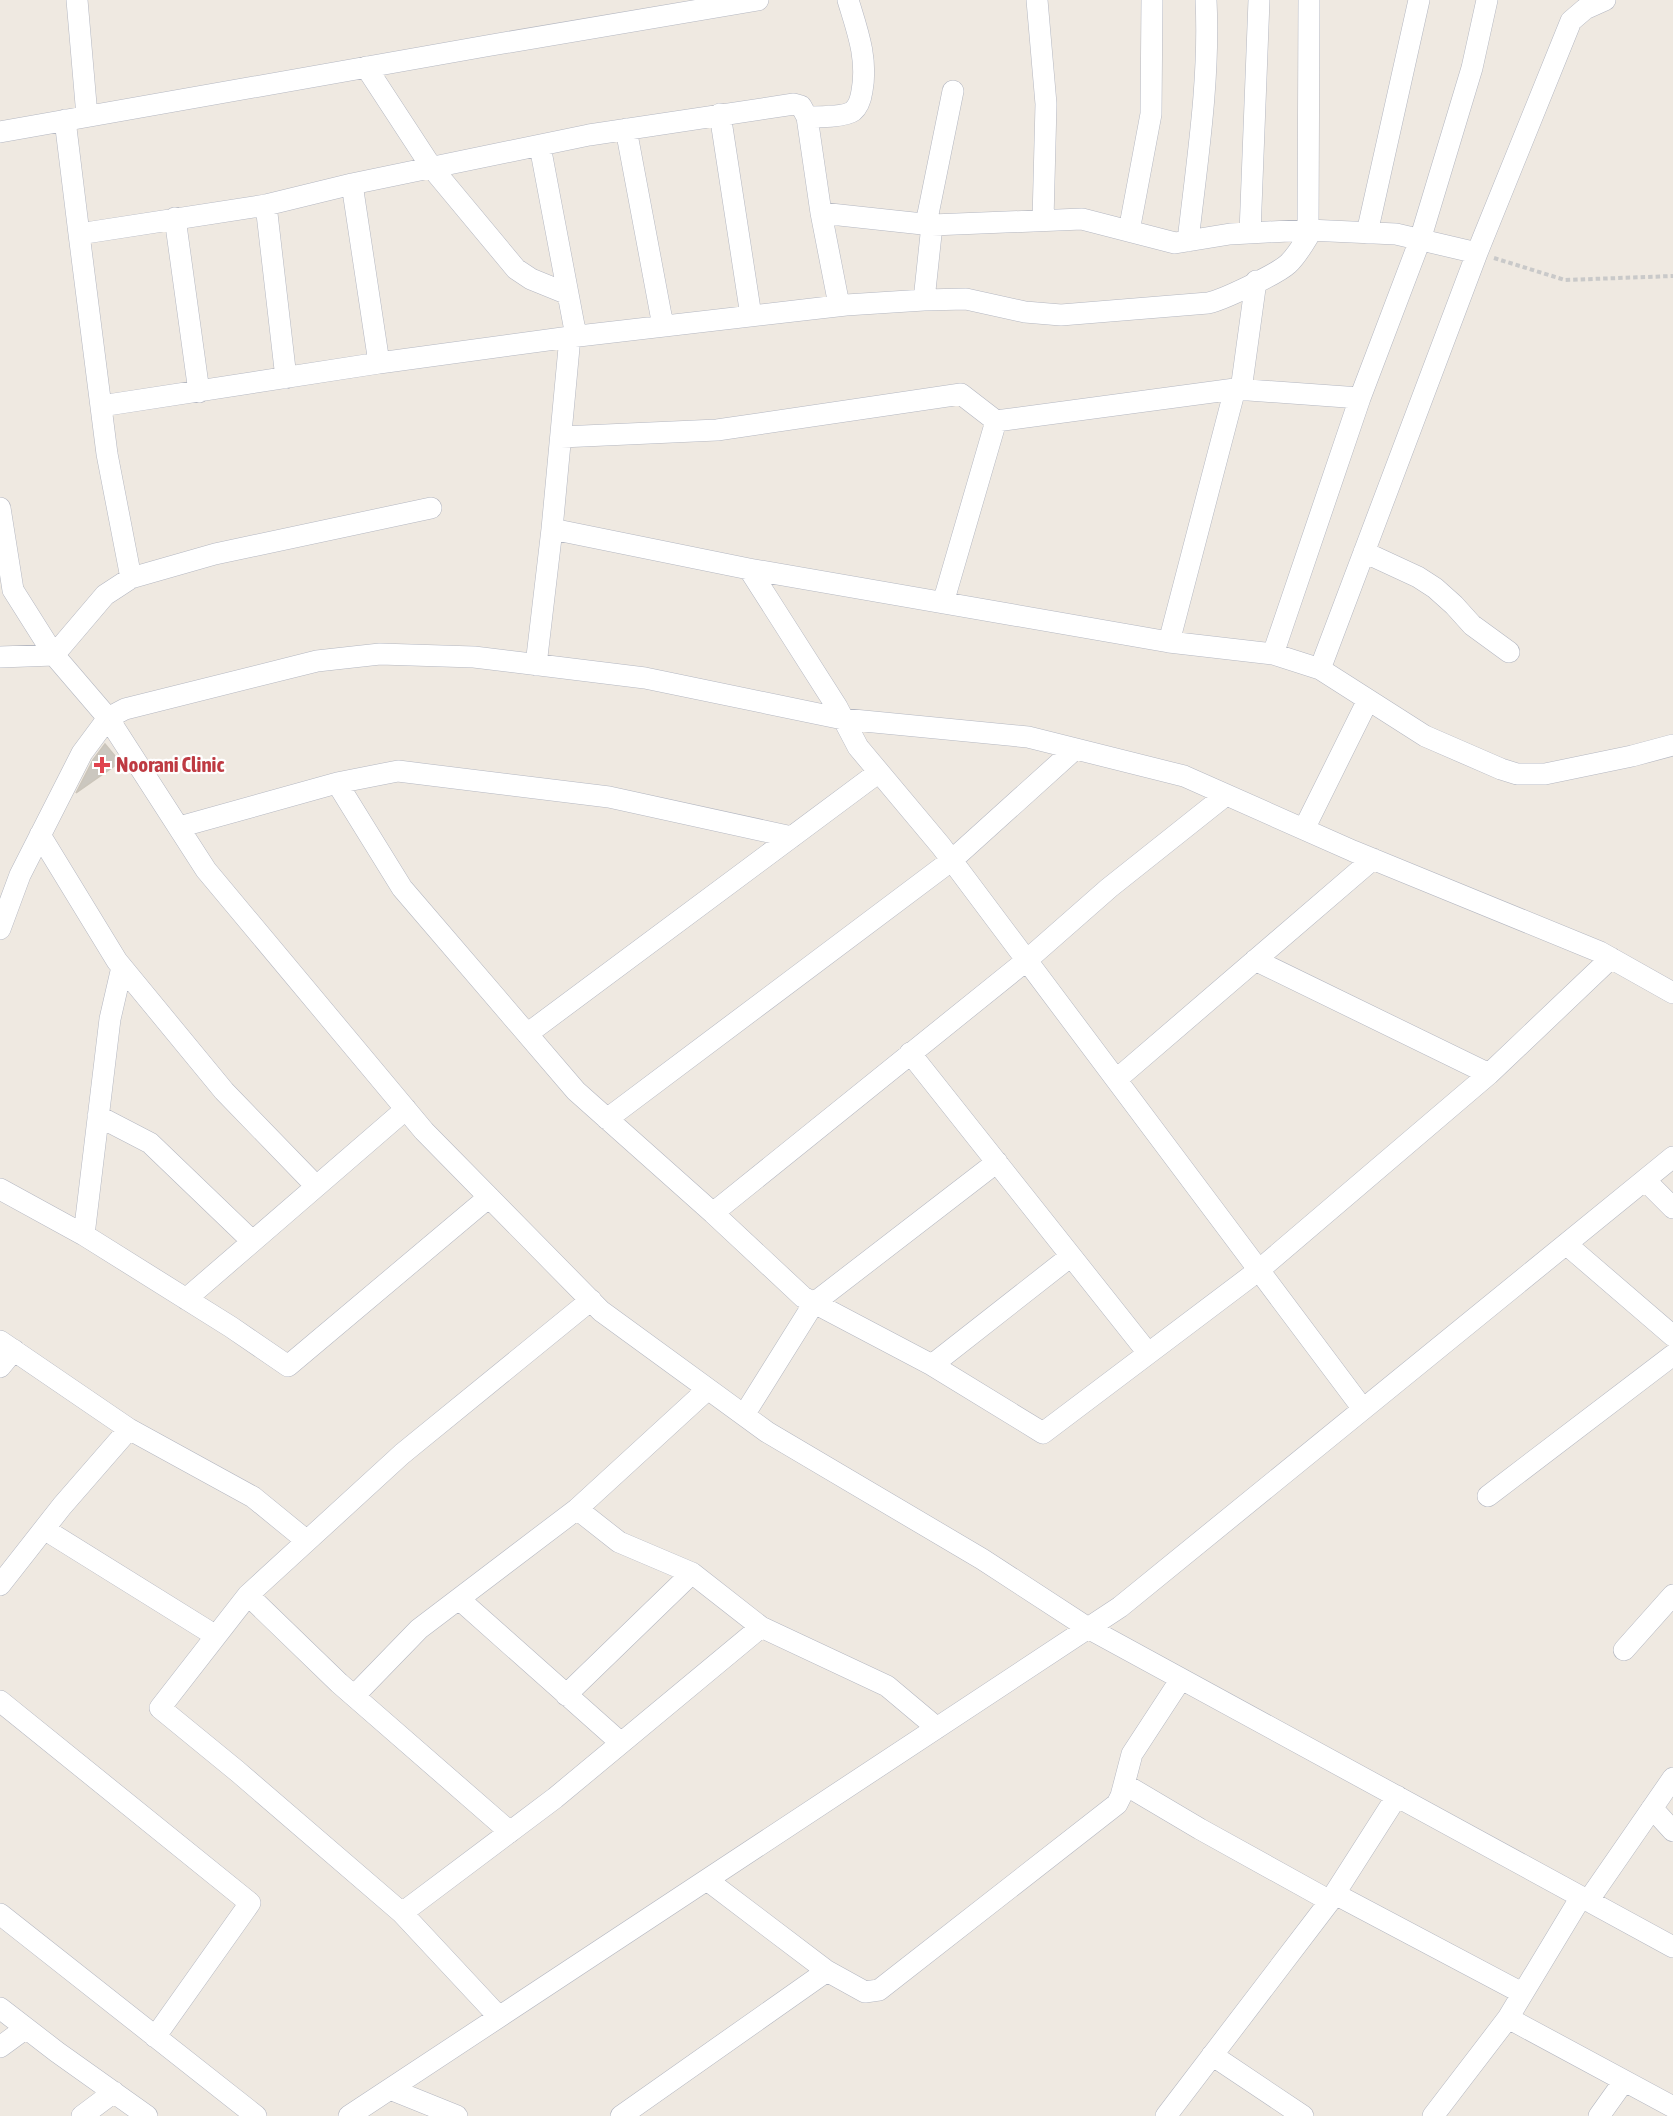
<svg xmlns="http://www.w3.org/2000/svg" width="1673" height="2116" font-family="'Asap Condensed',sans-serif">
<style>
.building{fill:#cbc7bf;stroke:#cbc5ba;stroke-width:1.5}
.lines{fill:none;stroke-linecap:round;stroke-linejoin:round}
.minor-casing{stroke:#b4b7c1;stroke-width:22}
.path{stroke:#c9c9c9;stroke-width:4;stroke-dasharray:4.5 3;stroke-linecap:butt}
.minor{stroke:#fff;stroke-width:21}
.health-dot{fill:#e0444e;stroke:#fff;stroke-width:2}
.labels{text-anchor:middle;stroke-width:4.5;stroke-linejoin:round;paint-order:stroke}
.health-label{font-size:21px;font-weight:bold;fill:#be3a42;stroke:#fff;text-anchor:start}
</style>
<rect width="100%" height="100%" fill="#efe9e1"/>
<path class="building" d="M105,744L120,762L76,793L93,760Z"/>
<g class="lines">
<g class="minor-casing">
<path id="minor" d="M77,0L87,116
M1037,0L1046,104L1043,220
M366,67L432,168L516,269L531,279L568,294
M720,114L751,316
M807,117C818,117 845,117 853,111C859,106 861,98 862,91C868,58 857,30 848,0
M65,120L79,234L266,205L352,184L379,363L570,337L552,529
M626,129L663,326
M0,132L486,46L758,0
M540,146L576,336
M352,184L589,135L794,104L801,106L807,117L821,213L839,305
M266,205L286,378
M821,213L932,225L1082,219L1175,243L1230,234L1308,230L1396,234L1477,253
M175,218L199,392
M926,224L953,91
M1308,230L1309,0
M1129,231L1151,114L1152,0
M1250,233L1259,0
M1367,233L1419,0
M79,234L107,454L131,578
M1188,241C1197,161 1210,80 1206,0
M924,300L966,299L1025,312L1061,315L1208,303C1223,300 1277,274 1288,264C1298,255 1305,241 1312,230
M570,337L846,305L924,300L932,225
M1241,390L1256,281
M1360,398L1420,240L1472,68L1487,0
M101,406L379,363
M561,437L717,430L961,394L996,421
M0,508L13,590L54,655L108,718L206,870L424,1131L601,1311L767,1432L982,1559L1088,1628L1673,1947
M1364,552L1418,577L1435,588L1454,605L1472,625L1509,652
M749,569L1169,642L1273,654L1360,398L1235,389L1169,642
M943,603L996,421L1235,389
M1273,654L1320,669L1425,736L1501,769L1517,774H1545L1632,756L1673,745
M0,657L54,655L105,595L131,578L215,554L431,508
M536,665L552,529L749,569L837,707L858,747L941,846L1363,1409
M1320,669L1477,253L1571,21L1585,9L1605,0
M337,783L402,888L576,1091L713,1213L803,1297L932,1365L1043,1433L1259,1270L1489,1074L1611,958
M179,827L337,783L398,771L609,797L792,837
M1304,829L1368,700
M40,835L117,961L224,1091L316,1186
M0,929L20,875L82,753L108,718L125,709L317,661L380,654L474,657L645,678L843,719L1028,737L1184,776L1353,851L1600,952L1673,993
M1255,960L1489,1074
M527,1034L879,772
M910,1053L1148,1353
M1117,1079L1373,859
M98,1116L150,1143L252,1241
M607,1119L952,860L1075,749
M1645,1180L1673,1208
M0,1189L84,1235L231,1327L288,1366L489,1197
M713,1213L1027,960L1109,888L1226,795
M84,1235L110,1019L122,967
M1566,1244L1673,1336
M186,1299L406,1109
M0,1341L129,1429L253,1497L307,1541
M932,1365L1071,1256
M0,1367L14,1350
M744,1415L814,1303L997,1162
M1488,1496L1673,1355
M577,1509L619,1542L692,1573L761,1627L887,1686L937,1728
M44,1529L216,1636
M0,1585L62,1506L129,1429
M248,1595L339,1683L510,1832
M459,1599L621,1743
M1624,1650L1673,1595
M566,1695L692,1573
M354,1696L419,1629L577,1509L708,1389
M0,1701L250,1903L155,2037
M1124,1784L1200,1829L1330,1901
M1652,1808L1673,1831
M707,1880L827,1971L865,1992L879,1990L1117,1804L1121,1796L1132,1754L1181,1679
M1335,1894L1522,1993
M1588,1901L1673,1778
M402,1913L555,1798L761,1627
M0,1914L256,2116
M0,2008L57,2052L147,2116
M499,2017L402,1913L237,1771L160,1708L248,1595L402,1454L591,1300
M1508,2018L1673,2107
M0,2047L26,2028
M1212,2055L1303,2116
M390,2089L457,2116
M82,2116L114,2092
M349,2116L1120,1607L1673,1157
M621,2116L827,1971
M1166,2116L1330,1901L1397,1796
M1433,2116L1508,2018L1581,1897
M1599,2116L1624,2081"/>
</g>
<path class="path" d="M1494,258L1565,280L1673,276"/>
<use href="#minor" class="minor"/>
</g>
<path class="health-dot" d="M99 756h6v6h6v6h-6v6h-6v-6h-6v-6h6z"/>
<g class="labels">
<g class="health-label">
<text x="116" y="772">Noorani Clinic</text>
</g>
</g>
</svg>
